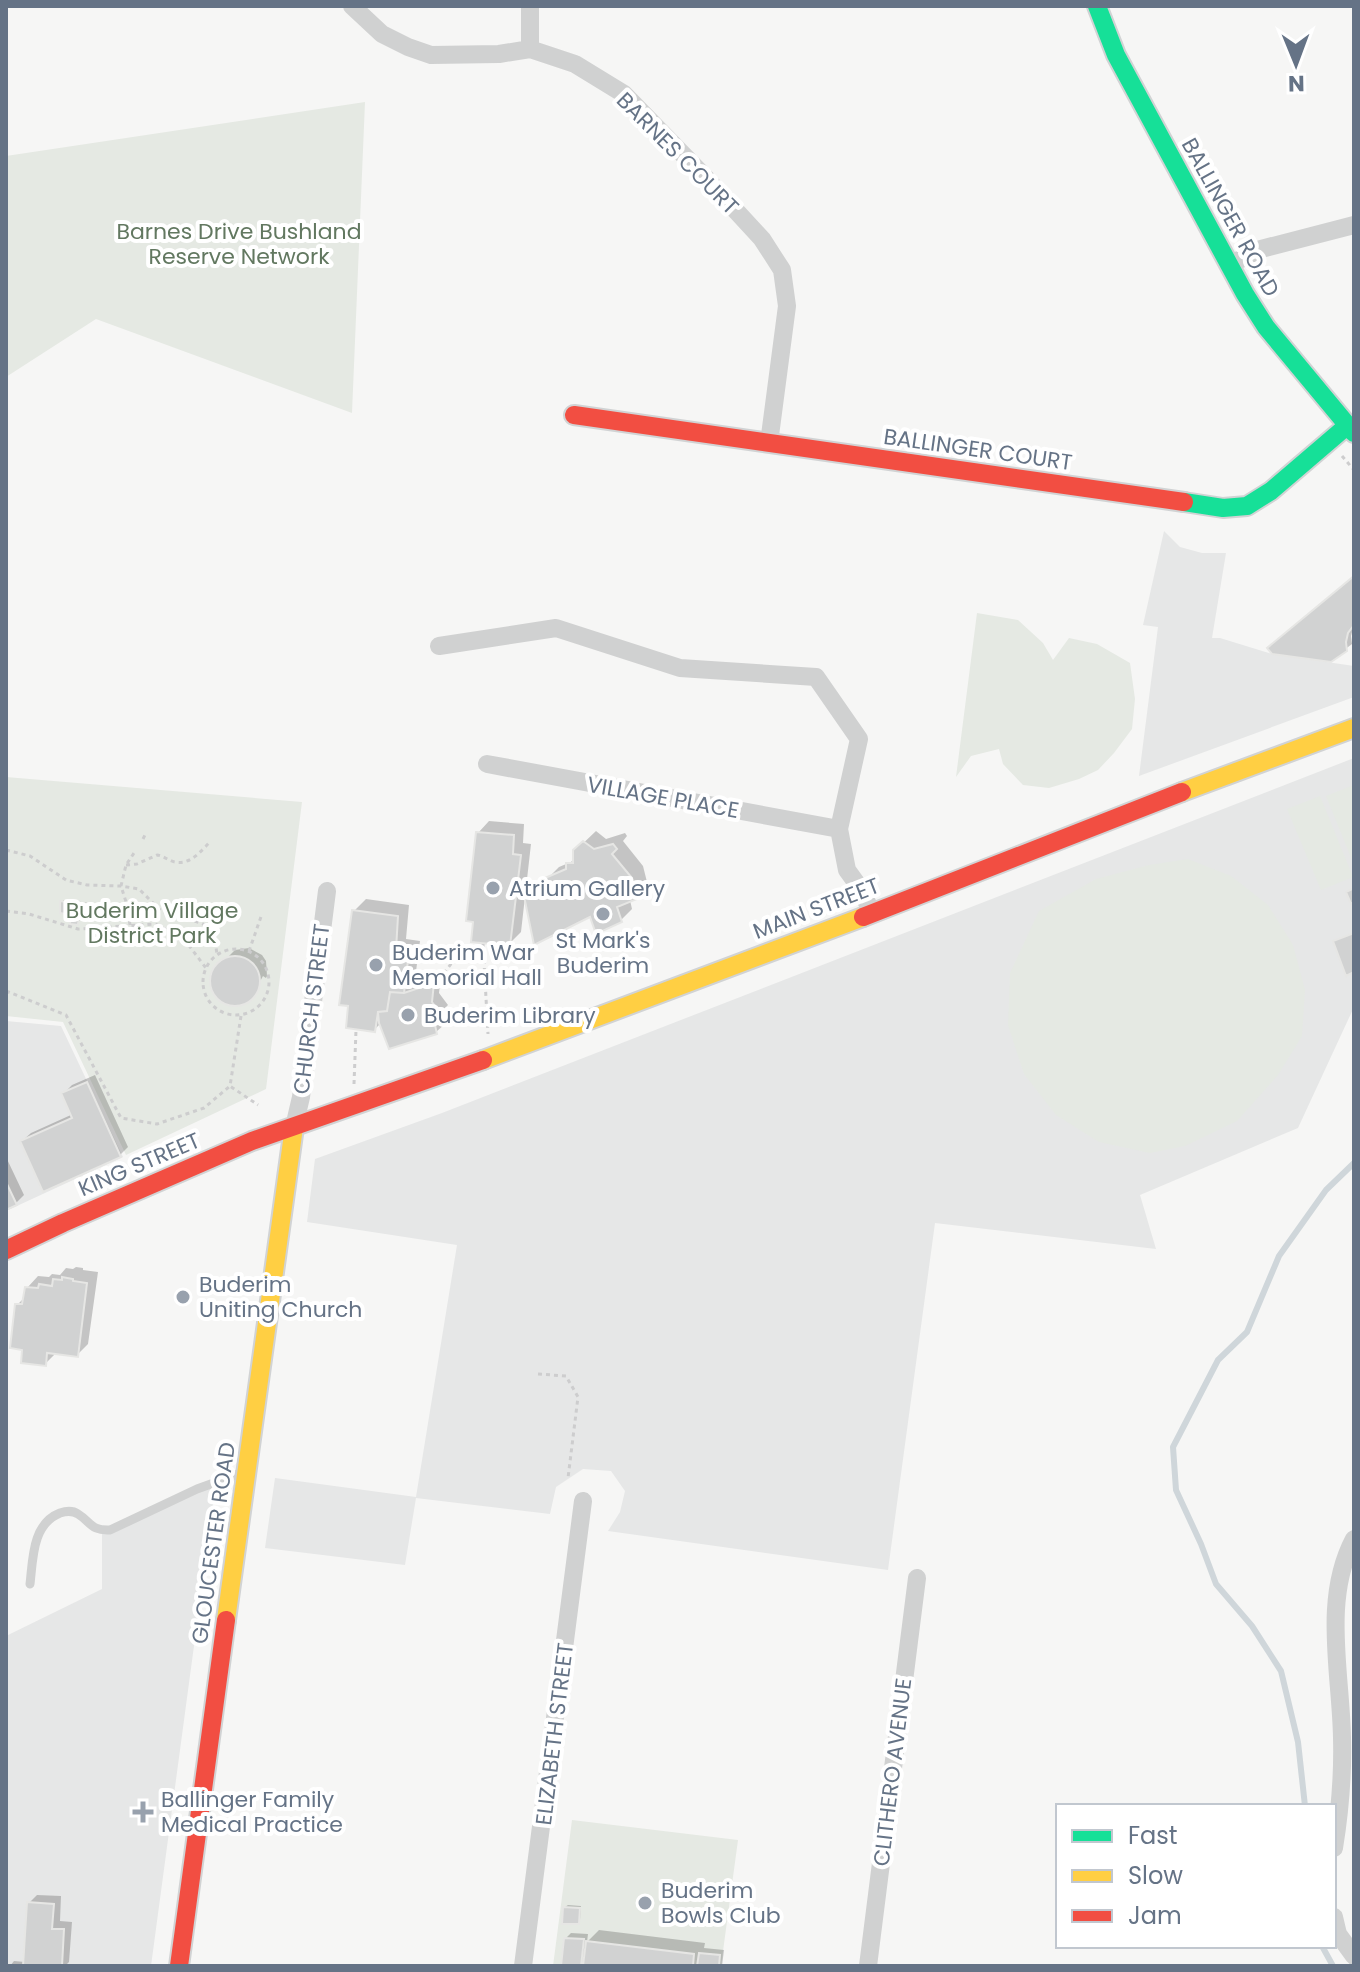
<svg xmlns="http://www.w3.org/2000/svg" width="1360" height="1972" font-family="Poppins,sans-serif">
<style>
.built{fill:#e6e7e7}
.green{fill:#e5e9e3}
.shadow{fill:#0003}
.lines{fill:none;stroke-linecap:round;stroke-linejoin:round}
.stream{stroke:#cfd6da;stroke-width:6}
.building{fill:#d1d2d2;stroke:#e6e6e4;stroke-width:2}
.fast-casing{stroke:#d1d3d4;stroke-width:22}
.slow-casing{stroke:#d1d3d4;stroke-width:22}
.jam-casing{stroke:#d1d3d4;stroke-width:22}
.path{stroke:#cdcdce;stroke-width:3;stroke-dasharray:4 4;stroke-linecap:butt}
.lane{stroke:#d0d1d1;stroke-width:9}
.street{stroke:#d0d1d1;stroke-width:18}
.fast{stroke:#16e098;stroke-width:18}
.slow{stroke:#ffcf43;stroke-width:18}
.jam{stroke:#f24e42;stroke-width:18}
.poi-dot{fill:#98a1ad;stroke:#fff;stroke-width:3}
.labels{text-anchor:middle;stroke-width:8;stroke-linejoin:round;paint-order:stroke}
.street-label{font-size:22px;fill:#657386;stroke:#fff}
.park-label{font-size:22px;fill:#627860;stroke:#fff}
.poi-label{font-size:22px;fill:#657386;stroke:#fff;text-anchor:start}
</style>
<rect width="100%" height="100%" fill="#f6f6f5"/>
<path class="built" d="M1164,531L1180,547L1202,553H1226L1212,638H1220L1272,654L1354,666V697L1139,776L1158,627L1143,625Z
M1354,758V1007L1298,1128L1140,1195L1156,1249L935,1223L888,1570L608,1531L620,1512L625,1491L611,1471L583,1469L556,1487L550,1514L416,1498L405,1565L265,1548L275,1478L416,1497L457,1245L307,1222L315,1159L442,1113Z
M6,1021L61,1026L123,1157L6,1211Z
M216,1482L151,1966H6V1636L102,1589V1530Z"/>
<path class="green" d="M365,102L352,413L96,319L6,377V156Z
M977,613L1018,620L1043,643L1053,660L1069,638L1097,644L1130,663L1135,699L1132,729L1114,753L1098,770L1079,779L1049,788L1023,785L1003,764L999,749L971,756L956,777Z
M6,777L302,802L266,1089L126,1155L63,1022L6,1016Z
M1354,785V865L1326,796Z
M1320,796L1353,877L1321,890L1287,809Z
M1188,859L1231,876L1268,905L1293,945L1305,990L1302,1036L1278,1075L1237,1121L1185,1146L1150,1153L1099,1142L1056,1115L1024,1074L1008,1025L1010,973L1039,911L1096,879L1149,865Z
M572,1820L738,1840L721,1966H553Z"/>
<path class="shadow" d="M1354,577V624L1351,636L1352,644L1331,660Z
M489,821L524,824L523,843L531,844L521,932L509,944L478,833Z
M596,831L606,839L625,833L627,836L623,841L643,866L648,886L636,897L630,900L632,909L621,920L526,897L538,885L546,882L547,879L559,867L571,862L575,858V851Z
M366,899L409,905L406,939L420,941L415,979L406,988L441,976L439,993L448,1005L442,1011L445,1024L436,1032L381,1023L374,1030L354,911Z
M64,900L90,903L89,913L87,915L80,914V920L78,922L62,902Z
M249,948L262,955L266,961L267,976L266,978L263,976L251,998L244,1002H228L221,999L213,986L214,971L235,950Z
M95,1075L128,1147L120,1155L22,1141L31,1133L73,1114L63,1094L72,1085Z
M6,1157L24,1195L16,1203L6,1208Z
M76,1267L83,1268V1270L98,1272L88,1344L77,1355L57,1352L45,1364L24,1349L17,1305L26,1296L27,1288L38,1276L49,1277L52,1274L60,1275L66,1268L73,1269Z
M37,1895L61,1896L60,1921L72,1922L69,1962L65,1966H10L14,1961L25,1962L29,1903Z
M568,1905L581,1906L580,1920L578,1922L565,1907Z
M599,1930L705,1943L704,1948L724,1950L722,1966H563L566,1938L571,1933L588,1934L587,1942Z"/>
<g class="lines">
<path class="stream" d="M1305,1806L1298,1742L1281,1671L1252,1626L1216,1584L1201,1544L1176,1490L1173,1447L1218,1360L1247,1332L1279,1256L1326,1190L1354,1163
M1322,1946L1333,1966"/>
</g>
<path class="building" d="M1354,576V625L1348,633L1346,642L1347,651L1331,662L1272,654L1267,648Z
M476,832L514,835L513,854L521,855L510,946L471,942L473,922L466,921Z
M583,841L594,849L613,844L617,849L612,854L632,878L637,899L617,907L622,922L596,934L590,917L534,945L524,896L544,889L545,878L566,869V863H573V850Z
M1354,888V902L1351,904L1346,892Z
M60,901L88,905L87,917L79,916L78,925L70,924L71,915L60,913Z
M352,910L398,916L396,950L409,952L404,993L390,992L387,1011L378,1012L375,1032L346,1028L348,1006L339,1005Z
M1354,933V972L1346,976L1333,941Z
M210 981a25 25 0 1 1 50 0a25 25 0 1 1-50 0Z
M434,983L432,1002L441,1014L433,1016L437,1034L389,1049L379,1023L378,1012L387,1011L390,992L404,993Z
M87,1082L121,1157L43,1192L20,1141L72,1118L61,1093Z
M6,1182L17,1205L6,1210Z
M62,1277L73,1279V1281L87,1283L78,1357L47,1353L46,1366L21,1363L22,1350L10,1348L15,1304H22L25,1287L38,1288L39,1284L52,1286L53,1279L62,1280Z
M27,1902L54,1904L52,1929H64L62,1966H23Z
M563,1907L580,1908L579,1924H562Z
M564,1938L584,1939L581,1966H561Z
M586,1941L694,1954L693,1966H583Z
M699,1953L720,1955L719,1966H697Z"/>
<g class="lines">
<g class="fast-casing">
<path id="fast" d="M1097,6L1116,55L1245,294L1266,327L1354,433
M1184,502L1223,508L1247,506L1271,491L1348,425"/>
</g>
<g class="slow-casing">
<path id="slow" d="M1182,792L1354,728
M483,1060L863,917
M226,1620L294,1127"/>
</g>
<g class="jam-casing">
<path id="jam" d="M574,415L1184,502
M863,917L1182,792
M6,1250L63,1223L252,1141L483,1060
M179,1966L226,1620"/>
</g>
<path class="path" d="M1342,456L1354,470
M143,839L146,833
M6,850L30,856L66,880L87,885L121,886L139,889L161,911L201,923L213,929L217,954
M126,865L137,864L157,855C164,856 169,861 175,862C190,865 200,852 209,843
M6,911L29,914L78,929L155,924L184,939L206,968
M130,925L127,905L121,886L126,865L134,853
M483,944L488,1034
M203 982a33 33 0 1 1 66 0a33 33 0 1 1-66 0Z
M249,951L262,914
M406,979L421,980L441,977L454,960H484
M6,991L66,1015L121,1118L157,1124L204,1108L230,1086
M241,1016L230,1086L258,1105
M354,1084L356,1030
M538,1374L566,1376L578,1397L568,1478"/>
<path class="lane" d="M30,1584C33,1559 32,1524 60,1513C66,1511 72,1510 78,1514C91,1522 91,1531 110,1530L197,1489L244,1472"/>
<path class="street" d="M352,6L382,34L408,47L431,55L499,54L530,49L575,64L624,94L703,175L762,239L782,270L787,306L769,443
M530,49V6
M1229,265L1261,249L1354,225
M439,646L556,628L680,668L816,677L859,739L839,829L847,870L860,888L872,913
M487,764L839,829
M294,1127L301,1097L327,891
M1334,1848C1340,1811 1343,1775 1342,1738C1341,1673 1322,1599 1354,1539
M1334,1917L1338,1934L1354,1956
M523,1966L583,1501
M868,1966L917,1578"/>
<use href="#fast" class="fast"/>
<use href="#slow" class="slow"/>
<use href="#jam" class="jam"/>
</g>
<g class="poi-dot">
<circle cx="493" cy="888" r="8"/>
<circle cx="603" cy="914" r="8"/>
<circle cx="376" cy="965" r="8"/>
<circle cx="408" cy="1015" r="8"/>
<circle cx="183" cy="1297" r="8"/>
<path d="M139 1800h8v8h8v8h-8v8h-8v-8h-8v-8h8z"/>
<circle cx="645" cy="1903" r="8"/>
</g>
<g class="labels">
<g class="street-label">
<text transform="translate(678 153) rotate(45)" y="8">BARNES COURT</text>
<text transform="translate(1231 217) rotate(61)" y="8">BALLINGER ROAD</text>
<text transform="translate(978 449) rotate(8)" y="8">BALLINGER COURT</text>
<text transform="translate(663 797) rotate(10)" y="8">VILLAGE PLACE</text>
<text transform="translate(816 908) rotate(-21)" y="8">MAIN STREET</text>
<text transform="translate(311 1009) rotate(-83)" y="8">CHURCH STREET</text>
<text transform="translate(139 1164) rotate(-23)" y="8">KING STREET</text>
<text transform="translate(213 1543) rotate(-82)" y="8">GLOUCESTER ROAD</text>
<text transform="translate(554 1734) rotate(-83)" y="8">ELIZABETH STREET</text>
<text transform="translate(892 1772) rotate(-83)" y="8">CLITHERO AVENUE</text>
</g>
<g class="park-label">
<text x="239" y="239">Barnes Drive Bushland<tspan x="239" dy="25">Reserve Network</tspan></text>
<text x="152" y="918">Buderim Village<tspan x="152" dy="25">District Park</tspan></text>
</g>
<g class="poi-label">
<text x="509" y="896">Atrium Gallery</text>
<text x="603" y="948" text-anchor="middle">St Mark's<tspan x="603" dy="25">Buderim</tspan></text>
<text x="392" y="960">Buderim War<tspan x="392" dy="25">Memorial Hall</tspan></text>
<text x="424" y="1023">Buderim Library</text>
<text x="199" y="1292">Buderim<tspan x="199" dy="25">Uniting Church</tspan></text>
<text x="161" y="1807">Ballinger Family<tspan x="161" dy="25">Medical Practice</tspan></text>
<text x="661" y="1898">Buderim<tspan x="661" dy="25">Bowls Club</tspan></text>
</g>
</g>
<rect width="1360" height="1972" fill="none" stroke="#657386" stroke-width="16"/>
<rect x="1056" y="1804" width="280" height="144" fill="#ffffff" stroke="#c1c7cf" stroke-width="2"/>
<rect x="1072" y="1830" width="40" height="12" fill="#16e098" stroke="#c1c7cf" stroke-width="2"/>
<text x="1128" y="1844" font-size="24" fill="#657386">Fast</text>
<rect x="1072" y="1870" width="40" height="12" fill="#ffcf43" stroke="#c1c7cf" stroke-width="2"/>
<text x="1128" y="1884" font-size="24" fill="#657386">Slow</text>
<rect x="1072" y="1910" width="40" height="12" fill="#f24e42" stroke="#c1c7cf" stroke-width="2"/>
<text x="1128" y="1924" font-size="24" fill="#657386">Jam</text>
<g transform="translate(1296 64) rotate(179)" stroke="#ffffff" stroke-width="6" paint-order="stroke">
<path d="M0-6L14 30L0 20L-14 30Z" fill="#657386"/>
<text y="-12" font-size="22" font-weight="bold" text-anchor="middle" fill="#657386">N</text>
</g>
</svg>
